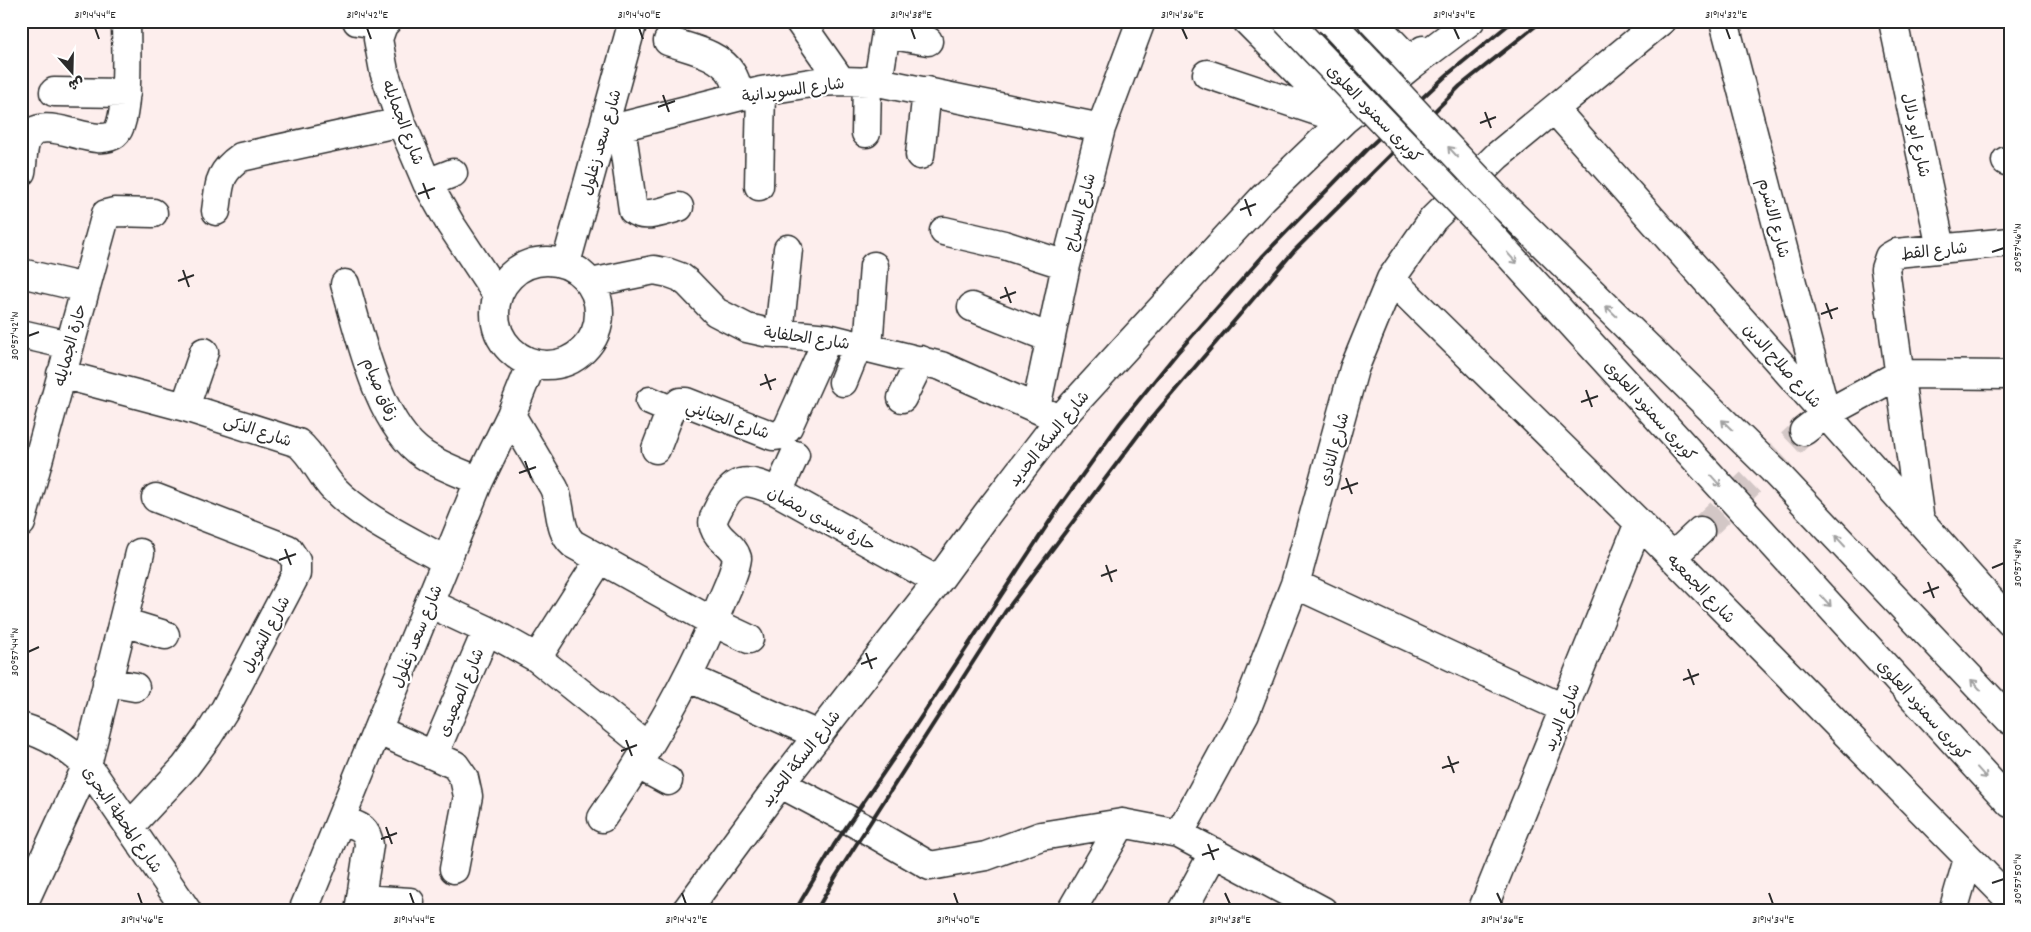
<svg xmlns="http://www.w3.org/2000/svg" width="2031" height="932" font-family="Dekko,'Playpen Sans Arabic',sans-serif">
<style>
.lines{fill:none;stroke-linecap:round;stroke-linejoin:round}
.street-tunnel{stroke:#d3c7c6;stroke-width:28;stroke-dasharray:28 14;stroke-linecap:butt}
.street-casing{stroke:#2b2b2b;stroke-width:31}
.secondary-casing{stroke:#2b2b2b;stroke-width:31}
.street{stroke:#fff;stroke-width:28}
.secondary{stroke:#fff;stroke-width:28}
.rail{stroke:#2b2b2b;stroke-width:4}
.secondary-bridge-casing{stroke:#2b2b2b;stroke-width:31;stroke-linecap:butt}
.secondary-bridge{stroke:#fff;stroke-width:28}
.oneway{stroke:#a0a0a0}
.ticks{fill:none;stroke:#2b2b2b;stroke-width:2}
.labels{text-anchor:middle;stroke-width:4.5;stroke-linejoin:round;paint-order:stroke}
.street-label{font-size:16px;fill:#2b2b2b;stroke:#fff}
.neatline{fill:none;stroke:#2b2b2b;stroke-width:2}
.ticks-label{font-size:12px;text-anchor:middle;fill:#2b2b2b}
</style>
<rect width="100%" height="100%" fill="#fdeeed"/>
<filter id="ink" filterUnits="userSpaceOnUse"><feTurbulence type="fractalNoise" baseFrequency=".02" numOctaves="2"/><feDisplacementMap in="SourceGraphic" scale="10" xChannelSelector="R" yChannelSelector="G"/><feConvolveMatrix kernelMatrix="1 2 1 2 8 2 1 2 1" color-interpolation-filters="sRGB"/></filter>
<g filter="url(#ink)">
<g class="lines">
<path class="street-tunnel" d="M1700,531L1804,431"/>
<g class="street-casing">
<path id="street" d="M357,21L383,25
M387,21L383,25L378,39L384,71L401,122L427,183L451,225L498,296
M799,21L841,81
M1247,21L1342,117
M1372,21L1413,64L1423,50
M1724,21L1825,410
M1893,21L1941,248
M886,34L928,41
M668,41C690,49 719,53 732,74C736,80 738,89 740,96
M1207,74L1344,120
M878,82L888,21
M54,92L126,93
M1555,110L2010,622
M621,126L633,210C645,220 665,210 679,207
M604,131L761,91L817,82L841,81L878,82L1101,128
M866,133L867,81
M920,155L927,91
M2006,161L2010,160
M21,172C23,163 22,150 26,141C41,108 93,151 115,134C130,122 126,41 126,21
M427,183L453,173
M759,186L761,91
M216,211C220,184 217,174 241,157L401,122
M944,231L1004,245L1066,265
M495 313a52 52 0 1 1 104 0a52 52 0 1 1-104 0Z
M566,263L633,21
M21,273L85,288
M1391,279L1639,523L2010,900
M591,283L654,270L669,273L680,277L688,283L716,312L747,328L765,332L828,338L941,366L1060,419
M345,284C360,334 378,425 424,455C440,466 461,473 479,481
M972,307L1050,338
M21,334L69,345
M779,334L788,249
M868,348L874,266
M61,374L185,407L298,443C313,455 320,474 333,488C364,520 408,539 446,561
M843,382L858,345
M902,398L921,360
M650,401L671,410
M185,407L204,352
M1036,408L1066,265L1101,128L1141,21
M511,415L554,488C562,507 558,531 573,544L713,622L749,639
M1804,431L1826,414L1900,374L2010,375
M656,449L671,410L680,402H686L773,436L781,435L788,427L828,338
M778,492L795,455
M1920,521L1885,269L1889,257L1896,253L2010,242
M21,523L106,214L114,212L153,213
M1672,557L1700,531
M1295,584L1565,709
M429,603L487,630L537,658L648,747
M123,622L165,635
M537,658L600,559
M687,677L818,735
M107,682L135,687
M21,727C49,736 65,746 87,765L187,911
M377,730L455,765L464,778L468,796L454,869
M434,754L487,630
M638,765L668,781
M781,784L866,829L930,866L986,856L1041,836L1122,823L1179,834L1323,911
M602,818C648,751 690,681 720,605C726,590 735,574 737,558C733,544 718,540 714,527C711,519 717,512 720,505C736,473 751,481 778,492L938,581
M341,820C357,826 367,826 369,845L359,911
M130,826L185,767L208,736L225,709L296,574V561L288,549L156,498
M1179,834L1245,713L1295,584L1354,369L1391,279L1433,219L1497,156L1661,21
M361,899L410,902
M21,909L87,765L140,553
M303,911L479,481L511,415L532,363
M686,911L770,797L938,581L987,514L1060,419L1263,198L1344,120L1413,64L1470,21
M1071,911L1122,823
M1182,911L1214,852
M1482,911L1639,523
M1953,911L1968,859"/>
</g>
<g class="secondary-casing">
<path id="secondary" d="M1498,200L1773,470L2010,720
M1479,222L2010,803"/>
</g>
<use href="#street" class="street"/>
<use href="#secondary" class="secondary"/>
<path class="rail" d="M795,911L834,845L906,740L1057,510L1120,423L1177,353L1262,257L1366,150L1448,74L1513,21
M816,911L836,876L1005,612L1148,422L1294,251L1460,86L1542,21"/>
<g class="secondary-bridge-casing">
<path id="secondary-bridge" d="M1287,21L1479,222
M1330,21L1498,200"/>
</g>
<use href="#secondary-bridge" class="secondary-bridge"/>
</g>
<defs><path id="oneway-shaft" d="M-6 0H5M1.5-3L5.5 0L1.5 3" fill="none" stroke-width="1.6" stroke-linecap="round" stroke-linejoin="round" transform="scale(1.25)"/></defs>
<g class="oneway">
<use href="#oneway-shaft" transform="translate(1453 152) rotate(-133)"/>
<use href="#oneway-shaft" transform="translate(1512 258) rotate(48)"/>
<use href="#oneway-shaft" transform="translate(1611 311) rotate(-136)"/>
<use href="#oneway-shaft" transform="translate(1727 425) rotate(-136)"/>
<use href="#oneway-shaft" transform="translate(1716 481) rotate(48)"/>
<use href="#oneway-shaft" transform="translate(1840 541) rotate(-133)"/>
<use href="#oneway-shaft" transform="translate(1826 601) rotate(48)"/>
<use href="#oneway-shaft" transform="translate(1976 685) rotate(-133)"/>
<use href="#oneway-shaft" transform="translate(1982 773) rotate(48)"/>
</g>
</g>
<path class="ticks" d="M95,28L99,39M367,28L371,39M639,28L643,39M911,28L915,39M1182,28L1187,39M1454,28L1459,39M1726,28L1730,39M663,95L669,112M658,107L675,101M1485,112L1491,128M1480,123L1496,117M423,183L429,199M418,194L435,188M1245,199L1251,216M1240,210L1256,204M1992,252L2004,248M183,270L189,287M178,281L194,275M1005,287L1011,303M1000,298L1016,292M1826,303L1832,319M1821,314L1838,308M28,336L39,332M765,374L771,390M760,385L776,379M1586,390L1592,407M1581,402L1598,396M525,461L531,478M519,473L536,467M1346,478L1352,494M1341,489L1358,483M285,549L291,565M279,560L296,554M1106,565L1112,582M1992,568L2004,563M1101,576L1117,570M1928,582L1934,598M1923,593L1939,587M28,652L39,647M866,653L872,669M861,664L877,658M1688,669L1694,685M1683,680L1699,674M626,740L632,756M621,751L637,745M1448,756L1454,773M1442,768L1459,762M386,827L392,844M381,839L397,833M1208,844L1214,860M1202,855L1219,849M1992,883L2004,879M138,893L142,904M410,893L414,904M682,893L686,904M954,893L958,904M1225,893L1230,904M1497,893L1502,904M1769,893L1773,904"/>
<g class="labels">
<g class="street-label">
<text transform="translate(793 89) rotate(-8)" y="6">شارع السويدانية</text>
<text transform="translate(1375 113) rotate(46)" y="6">كوبرى سمنود العلوى</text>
<text transform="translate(404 122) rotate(69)" y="6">شارع الجمايله</text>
<text transform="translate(1917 135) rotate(78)" y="6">شارع ابو دلال</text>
<text transform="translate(600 142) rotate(-74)" y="6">شارع سعد زغلول</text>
<text transform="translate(1079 212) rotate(-75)" y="6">شارع السراج</text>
<text transform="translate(1775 218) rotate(75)" y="6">شارع الاشرم</text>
<text transform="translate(1934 250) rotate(-6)" y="6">شارع القط</text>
<text transform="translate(807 337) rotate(8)" y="6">شارع الحلفاية</text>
<text transform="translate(69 345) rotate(-75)" y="6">حارة الجمايله</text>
<text transform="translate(1783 365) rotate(48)" y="6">شارع صلاح الدين</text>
<text transform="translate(381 389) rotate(67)" y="6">زقاق صيام</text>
<text transform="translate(1651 410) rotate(48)" y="6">كوبرى سمنود العلوى</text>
<text transform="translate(728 419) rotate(19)" y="6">شارع الجنايني</text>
<text transform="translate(258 430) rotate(18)" y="6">شارع الذكى</text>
<text transform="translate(1048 438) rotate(-51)" y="6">شارع السكة الحديد</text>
<text transform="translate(1333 449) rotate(-75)" y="6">شارع النادى</text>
<text transform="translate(822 518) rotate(28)" y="6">حارة سيدى رمضان</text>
<text transform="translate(1702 588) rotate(46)" y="6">شارع الجمعيه</text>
<text transform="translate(265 634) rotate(-62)" y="6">شارع الشويل</text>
<text transform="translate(416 636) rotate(-68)" y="6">شارع سعد زغلول</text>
<text transform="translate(460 692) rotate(-67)" y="6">شارع الصعيدى</text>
<text transform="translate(1924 709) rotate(48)" y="6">كوبرى سمنود العلوى</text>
<text transform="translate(1561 717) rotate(-68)" y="6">شارع البريد</text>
<text transform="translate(800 758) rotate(-52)" y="6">شارع السكة الحديد</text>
<text transform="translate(123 819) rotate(55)" y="6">شارع المحطة البحرى</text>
</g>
</g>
<rect width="2031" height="932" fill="none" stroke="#fff" stroke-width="55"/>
<g transform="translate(72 72) rotate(160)" stroke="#ffffff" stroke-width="4" paint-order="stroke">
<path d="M0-4L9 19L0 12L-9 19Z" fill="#2b2b2b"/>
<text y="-8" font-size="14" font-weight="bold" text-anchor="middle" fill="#2b2b2b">ش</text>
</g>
<rect x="28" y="28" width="1976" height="876" class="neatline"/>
<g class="ticks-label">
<text x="95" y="18">31°14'44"E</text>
<text x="367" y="18">31°14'42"E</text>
<text x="639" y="18">31°14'40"E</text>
<text x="911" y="18">31°14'38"E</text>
<text x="1182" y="18">31°14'36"E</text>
<text x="1454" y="18">31°14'34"E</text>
<text x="1726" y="18">31°14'32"E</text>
<text transform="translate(2017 248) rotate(-90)" y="4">30°57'46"N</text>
<text transform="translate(14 336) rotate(-90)" y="4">30°57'42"N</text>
<text transform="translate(2017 563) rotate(-90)" y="4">30°57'48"N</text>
<text transform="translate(14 652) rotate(-90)" y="4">30°57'44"N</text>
<text transform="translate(2017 879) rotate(-90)" y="4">30°57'50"N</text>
<text x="142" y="923">31°14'46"E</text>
<text x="414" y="923">31°14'44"E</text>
<text x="686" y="923">31°14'42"E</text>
<text x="958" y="923">31°14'40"E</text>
<text x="1230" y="923">31°14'38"E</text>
<text x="1502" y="923">31°14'36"E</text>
<text x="1773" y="923">31°14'34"E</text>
</g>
</svg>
